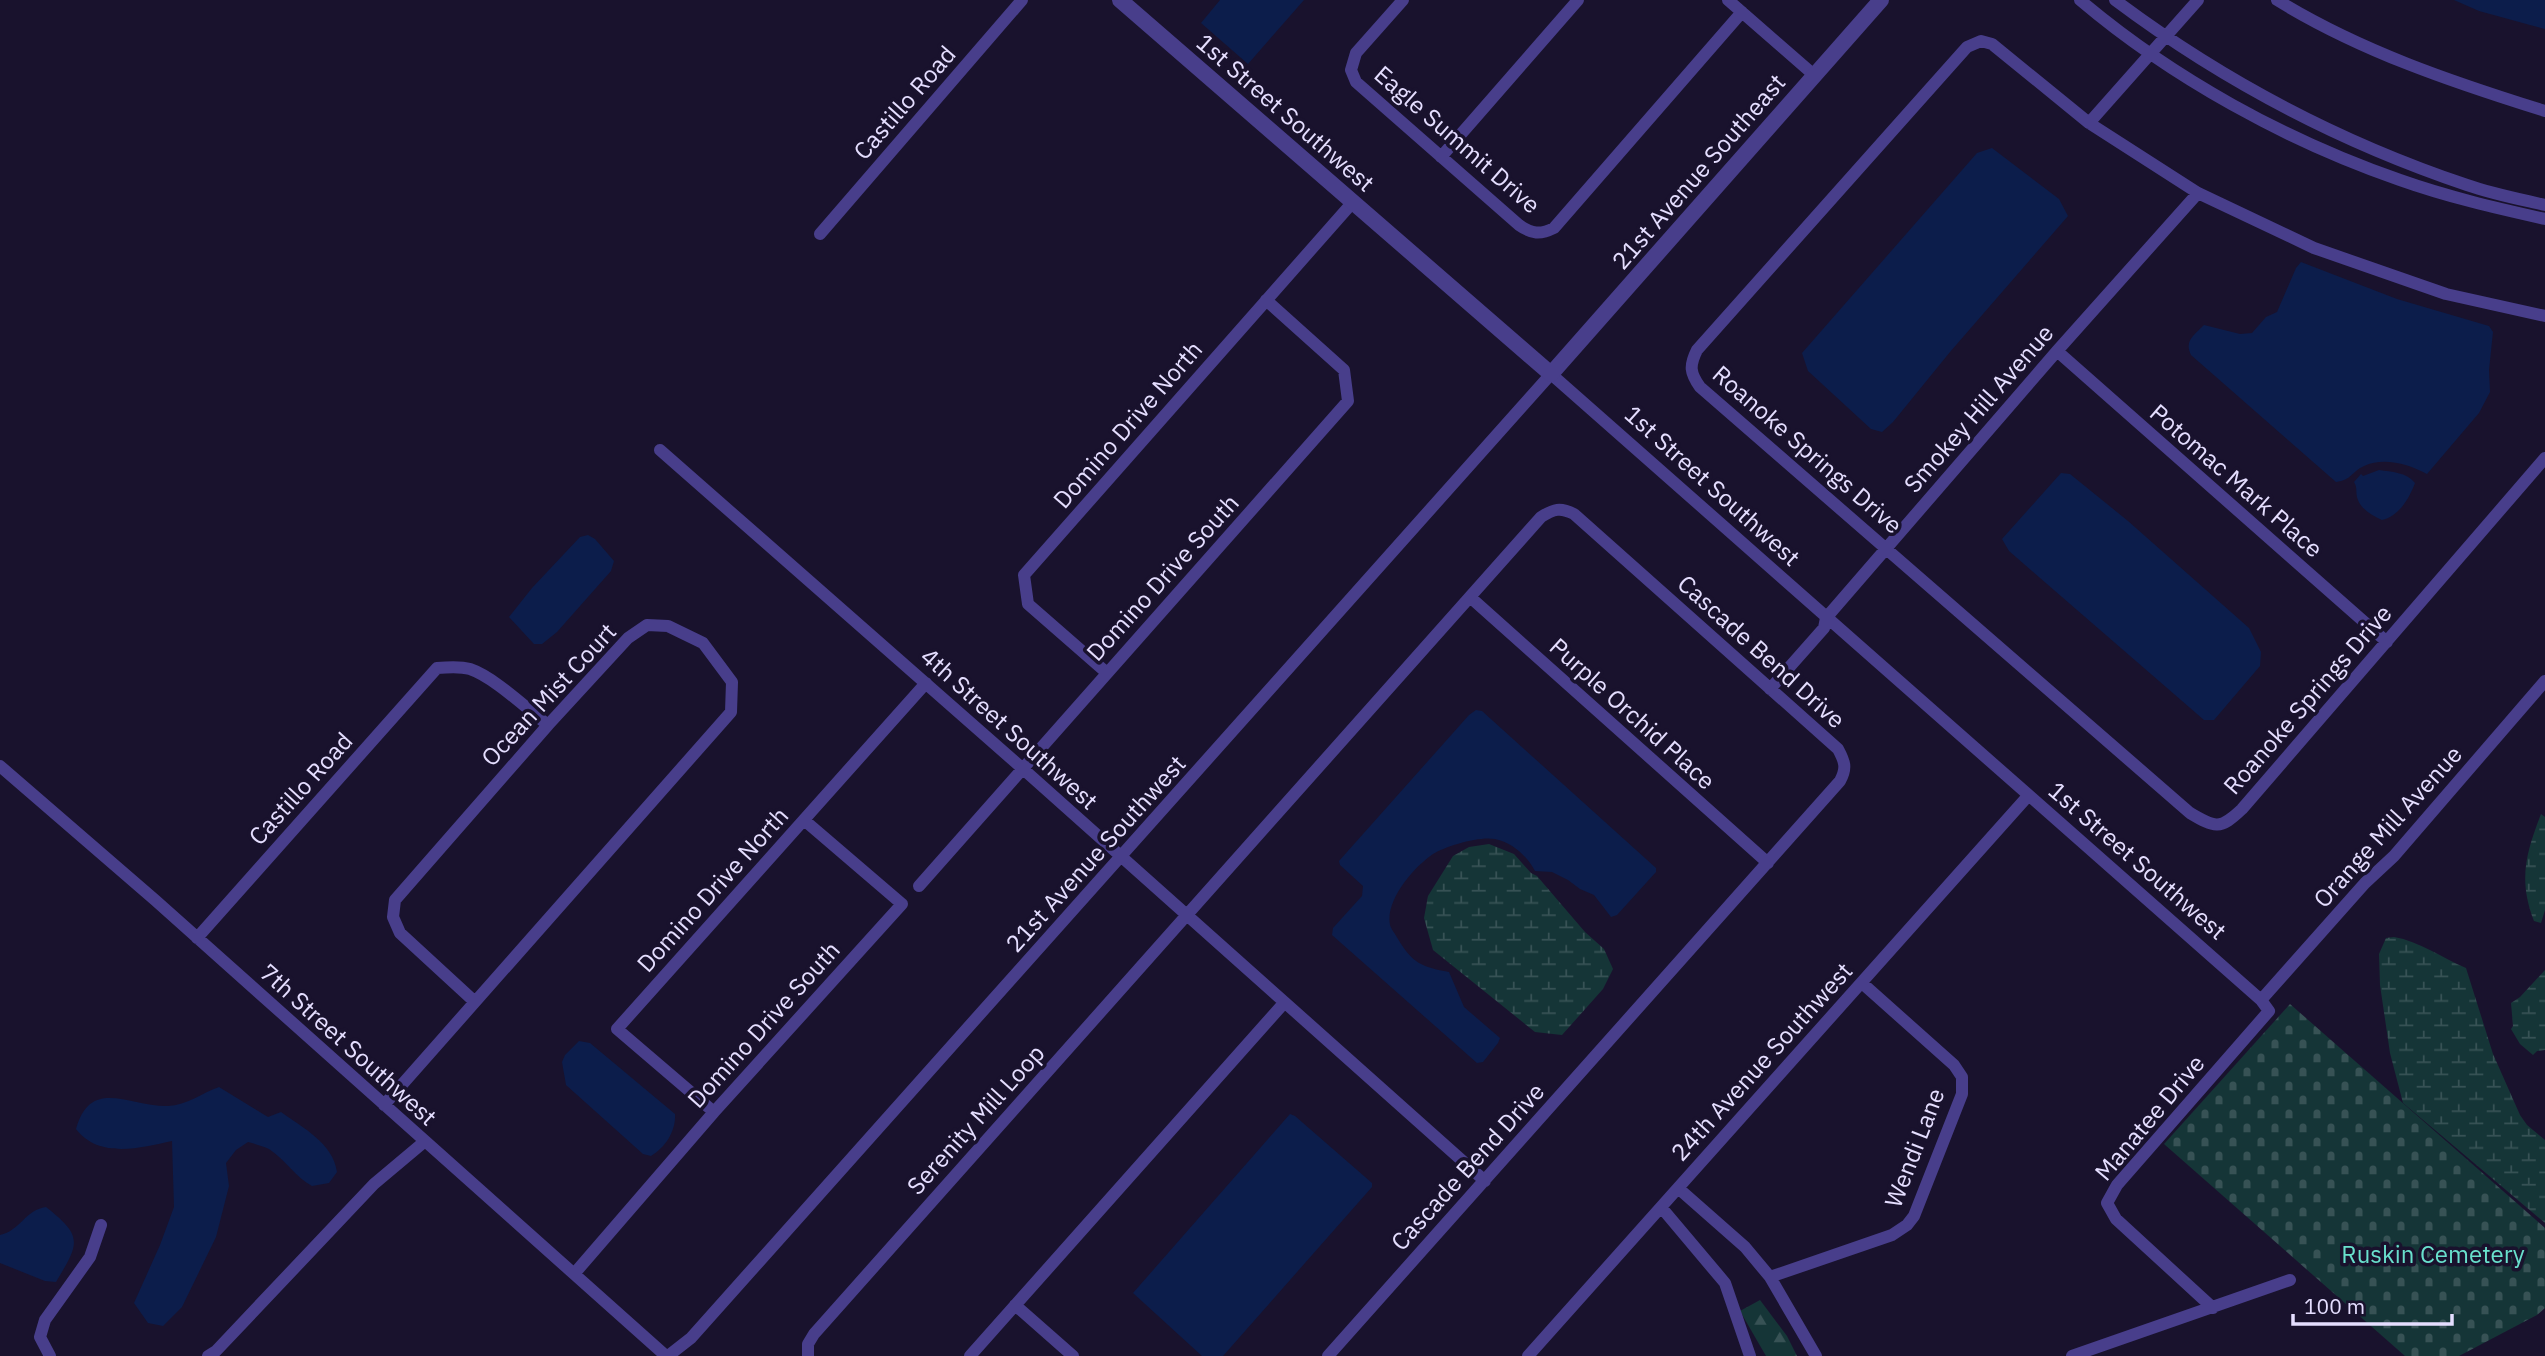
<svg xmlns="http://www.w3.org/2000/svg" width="2545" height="1356" font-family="'IBM Plex Sans',sans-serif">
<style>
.forest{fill:url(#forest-firs)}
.wetland{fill:url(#wetland-marsh)}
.cemetery{fill:url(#cemetery-stones)}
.water{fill:#0c1d4b}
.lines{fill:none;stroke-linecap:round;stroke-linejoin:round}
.minor{stroke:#483e8b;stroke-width:12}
.tertiary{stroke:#483e8b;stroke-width:16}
.labels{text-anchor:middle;stroke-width:7;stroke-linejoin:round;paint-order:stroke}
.street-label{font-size:24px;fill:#e5deff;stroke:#19122d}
.park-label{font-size:24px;fill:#69e0cd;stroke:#19122d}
</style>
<defs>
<pattern id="forest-firs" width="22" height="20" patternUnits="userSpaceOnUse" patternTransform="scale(1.75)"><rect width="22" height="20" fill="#153537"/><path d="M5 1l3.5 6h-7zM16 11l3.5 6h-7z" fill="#375255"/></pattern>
<pattern id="wetland-marsh" width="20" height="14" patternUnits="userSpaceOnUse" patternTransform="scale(1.75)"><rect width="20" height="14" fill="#153537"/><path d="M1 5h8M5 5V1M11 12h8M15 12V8" fill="none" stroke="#375255"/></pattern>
<pattern id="cemetery-stones" width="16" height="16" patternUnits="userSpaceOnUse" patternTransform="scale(1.75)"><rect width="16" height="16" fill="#153537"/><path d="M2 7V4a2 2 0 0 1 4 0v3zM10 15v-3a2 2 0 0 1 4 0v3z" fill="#375255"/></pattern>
</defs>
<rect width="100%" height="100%" fill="#19122d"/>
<path class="forest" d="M1760,1300L1787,1336L1797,1356H1766L1740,1311Z"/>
<path class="wetland" d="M2541,814L2545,817V910L2541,923L2534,921C2518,880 2526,853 2541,814Z
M1489,844L1514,854L1531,873L1537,876L1585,932L1604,949L1613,969L1603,989L1562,1035L1535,1032L1433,950L1424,918L1428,896L1453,856L1469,847Z
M2394,937C2419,941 2442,958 2466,968L2493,1054L2520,1115L2527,1125L2545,1140V1223L2403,1103L2390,1053L2380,985L2379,954L2386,938Z
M2545,970V1050L2537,1051L2533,1055L2520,1044L2511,1029L2513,1026L2511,1003L2520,997Z"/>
<path class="cemetery" d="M2290,1004L2545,1228V1308L2537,1315L2459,1356H2405L2164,1144Z"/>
<path class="water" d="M1220,0H1304L1248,64L1201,23Z
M2454,0H2545V29L2479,11Z
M1992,148L2059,199L2068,216L1950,352L1893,422L1882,432L1871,429L1808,371L1802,353L1977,153Z
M2301,262L2397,299L2489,326L2493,332L2489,370L2490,392L2479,413L2427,474C2408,464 2384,457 2364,466C2351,472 2352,480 2336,482L2191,355C2184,341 2194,335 2204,325L2240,334L2252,333L2266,317L2277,312L2296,268Z
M2379,470C2392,472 2406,472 2415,483C2409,499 2399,516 2382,520C2373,516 2361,509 2358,500C2355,493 2358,488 2354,482L2361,474L2363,476Z
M2061,473L2070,474L2128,521L2249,628L2261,652L2260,666L2214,720H2204L2009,551L2002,539Z
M588,535L595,539L614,561L611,571L557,632L542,644H534L509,617L532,588L580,537Z
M1476,710L1482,711L1656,868V872L1617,915L1611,917L1594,895L1580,889L1568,880L1552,872L1535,871C1527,856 1513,843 1495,839C1479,836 1446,846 1433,854C1414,867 1385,900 1390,925C1391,929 1396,935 1398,939C1412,963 1422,967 1449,972L1464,1007L1500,1038L1498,1043L1483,1062L1477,1063L1332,935L1333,928L1362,896L1363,886L1340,865L1339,861L1469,715Z
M579,1041L590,1043L675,1114C676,1131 666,1147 651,1156L643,1154L566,1085L562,1062L565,1055Z
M219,1087L268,1117L281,1112C303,1128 333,1143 337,1172L329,1183L312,1186C295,1177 286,1160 269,1149C263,1146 255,1144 248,1142L236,1150L226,1163L229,1186L216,1237L182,1307L163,1326L148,1323L134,1303L160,1245L174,1207L172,1141C140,1148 99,1159 76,1129C91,1076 129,1107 168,1106C187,1105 202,1093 219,1087Z
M1290,1114L1295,1116L1372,1183V1187L1223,1356H1202L1133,1293Z
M46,1207C84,1237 79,1243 56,1282L45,1281L0,1263V1235C20,1231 25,1210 46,1207Z"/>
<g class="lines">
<path class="minor" d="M1403,0L1356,53L1351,70L1356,82L1519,225C1532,234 1540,235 1554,228L1742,12
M1728,0L1814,75
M2080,0C2172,78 2287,141 2400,180C2448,197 2496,208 2545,219
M2115,0C2223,81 2339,142 2467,185C2493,194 2519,199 2545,205
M2277,0C2360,51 2452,82 2545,111
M2089,123L2198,0
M1441,157L1578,0
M820,234L1022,0
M2545,316L2446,294L2314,248L2198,193L2089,123L1992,44L1981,41L1967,47L1697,350C1689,366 1690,373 1700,387L2190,813C2215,828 2220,830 2242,809L2545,458
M2057,351L2387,642
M660,450L1022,768L1485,1181
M1470,597L1768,863
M1107,673L1028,604L1024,575L1353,202
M1770,689L1824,628L1826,618L2057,351L2198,193
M0,766L155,900L666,1356
M919,886L1348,401L1344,370L1266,300
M197,938L437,668C448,667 460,666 470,669C494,677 527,709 548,725
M2261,1000L2365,883L2394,856L2545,681
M384,1105L731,712L732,682L703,643L668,626L647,625L628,638L548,725L395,900L393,917L400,933L475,1002
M714,1112L617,1029L926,683
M1678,1188L1745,1247L1770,1277L1816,1356
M1661,1207L1725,1283L1750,1356
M574,1274L714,1112L902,904L804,820
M1770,1277L1892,1235L1907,1225L1914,1216L1962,1094V1077L1954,1065L1862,983
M1015,1305L1073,1356
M50,1356L40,1337L45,1320L90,1257L101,1225
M208,1356L216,1351L374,1184L424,1142
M668,1356L691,1338L1551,374L2261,1000L2269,1011L2117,1185L2107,1203L2116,1219L2213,1308
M808,1356V1344L814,1334L1541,517C1554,509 1560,507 1574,514L1838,749C1845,762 1847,768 1840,781L1328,1356
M970,1356L1284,1003
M1528,1356L2028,796
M2072,1356L2290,1280"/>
<path class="tertiary" d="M1120,0L1551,374L1881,0"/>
</g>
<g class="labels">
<g class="street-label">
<text transform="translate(905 103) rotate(-49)" y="8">Castillo Road</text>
<text transform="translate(1285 113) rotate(41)" y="8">1st Street Southwest</text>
<text transform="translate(1457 140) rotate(41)" y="8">Eagle Summit Drive</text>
<text transform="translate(1699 172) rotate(-49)" y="8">21st Avenue Southeast</text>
<text transform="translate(1979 409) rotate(-49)" y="8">Smokey Hill Avenue</text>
<text transform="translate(1128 425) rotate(-49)" y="8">Domino Drive North</text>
<text transform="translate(1807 450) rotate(41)" y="8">Roanoke Springs Drive</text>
<text transform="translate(2236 481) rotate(41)" y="8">Potomac Mark Place</text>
<text transform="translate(1712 486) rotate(42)" y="8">1st Street Southwest</text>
<text transform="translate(1163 578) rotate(-48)" y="8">Domino Drive South</text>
<text transform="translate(1761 652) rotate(42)" y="8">Cascade Bend Drive</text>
<text transform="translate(549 695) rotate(-47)" y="8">Ocean Mist Court</text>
<text transform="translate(2308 700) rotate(-49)" y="8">Roanoke Springs Drive</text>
<text transform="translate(1632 714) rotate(42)" y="8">Purple Orchid Place</text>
<text transform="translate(1009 729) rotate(42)" y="8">4th Street Southwest</text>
<text transform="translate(301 789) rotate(-48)" y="8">Castillo Road</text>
<text transform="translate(2388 827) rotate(-48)" y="8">Orange Mill Avenue</text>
<text transform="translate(1096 854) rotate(-48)" y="8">21st Avenue Southwest</text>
<text transform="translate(2137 861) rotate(41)" y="8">1st Street Southwest</text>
<text transform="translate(713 890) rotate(-48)" y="8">Domino Drive North</text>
<text transform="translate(764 1025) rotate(-48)" y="8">Domino Drive South</text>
<text transform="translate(348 1045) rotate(42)" y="8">7th Street Southwest</text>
<text transform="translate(1762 1062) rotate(-48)" y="8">24th Avenue Southwest</text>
<text transform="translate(2150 1118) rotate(-50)" y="8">Manatee Drive</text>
<text transform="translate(976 1120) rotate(-48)" y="8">Serenity Mill Loop</text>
<text transform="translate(1915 1148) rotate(-69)" y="8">Wendi Lane</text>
<text transform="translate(1468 1167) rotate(-48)" y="8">Cascade Bend Drive</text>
</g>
<g class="park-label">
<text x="2433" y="1263">Ruskin Cemetery</text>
</g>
</g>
<path d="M2293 1314v10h159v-10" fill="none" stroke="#e5deff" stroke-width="3.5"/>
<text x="2304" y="1314" font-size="21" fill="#e5deff" stroke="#19122d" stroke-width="5" paint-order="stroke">100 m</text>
</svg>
